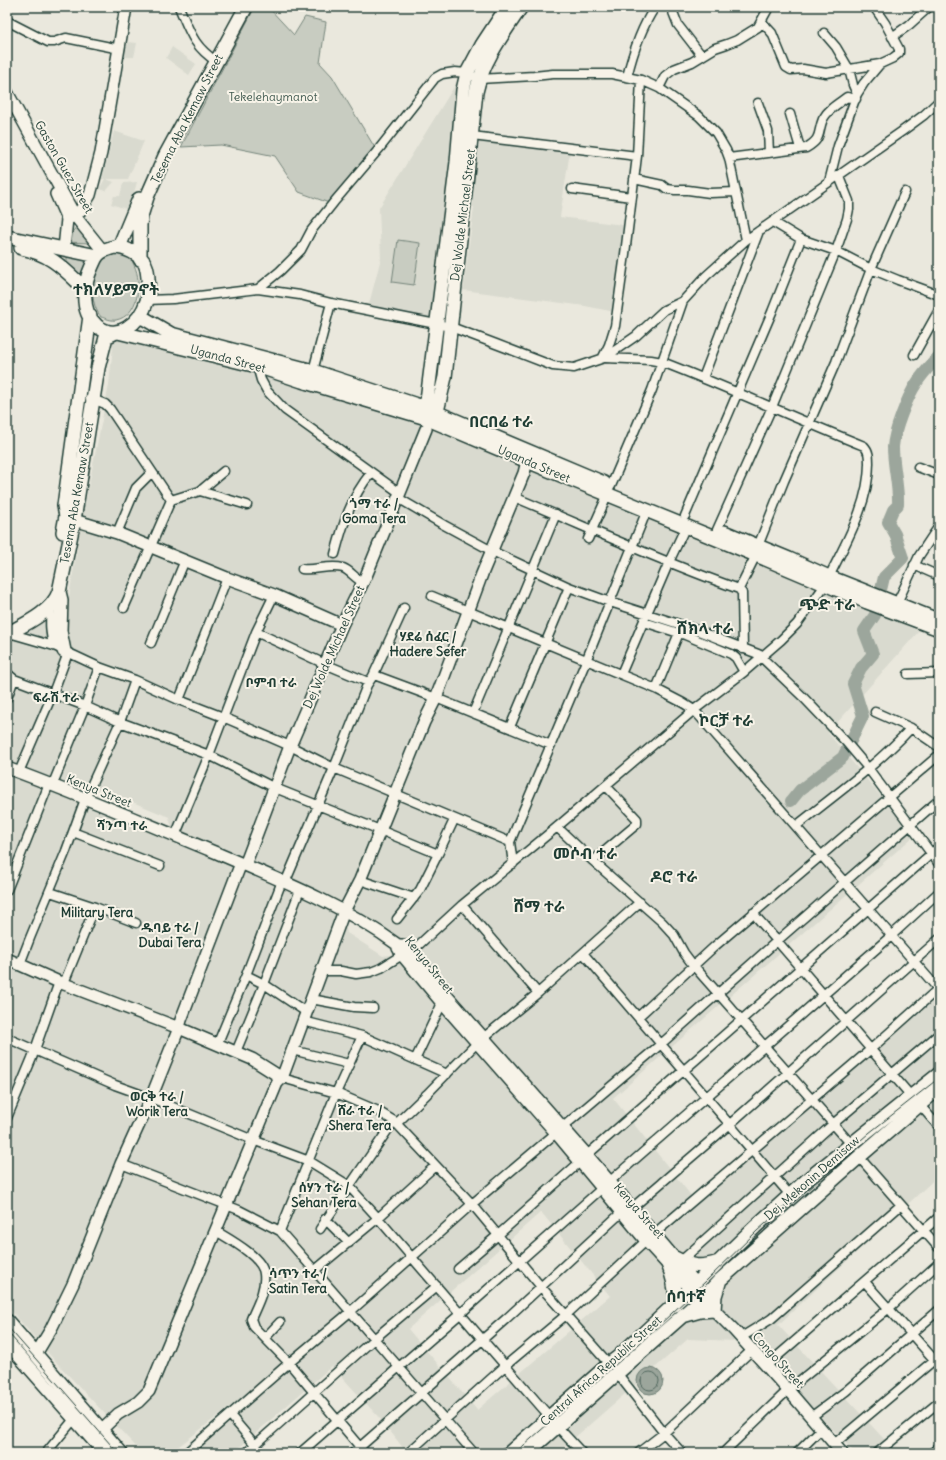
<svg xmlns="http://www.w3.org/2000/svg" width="946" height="1460" font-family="Delius,'Noto Sans Ethiopic',sans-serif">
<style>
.built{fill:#d9dacf;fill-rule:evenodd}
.green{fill:#c8ccc1;stroke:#74847a}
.water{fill:#9ca69c;stroke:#6a7c72}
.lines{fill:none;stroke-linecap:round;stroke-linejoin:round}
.shore{stroke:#51675e;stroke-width:1}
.river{stroke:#9ca69c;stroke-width:12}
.street-casing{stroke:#1f3d34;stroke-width:11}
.secondary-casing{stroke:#1f3d34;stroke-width:14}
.primary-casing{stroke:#1f3d34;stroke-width:16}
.street{stroke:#f7f3e8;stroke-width:8}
.secondary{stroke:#f7f3e8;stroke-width:11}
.primary{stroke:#f7f3e8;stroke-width:13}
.tram{stroke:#1f3d34;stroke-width:1}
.labels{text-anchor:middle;stroke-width:4;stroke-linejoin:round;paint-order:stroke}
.park-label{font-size:12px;fill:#415a50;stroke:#f7f3e8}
.street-label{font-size:12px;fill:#1f3d34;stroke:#f7f3e8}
.neighbourhood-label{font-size:13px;font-weight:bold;fill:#1f3d34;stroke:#f7f3e8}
.district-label{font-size:16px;font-weight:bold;fill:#1f3d34;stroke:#f7f3e8}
</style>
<rect width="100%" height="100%" fill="#eae8dd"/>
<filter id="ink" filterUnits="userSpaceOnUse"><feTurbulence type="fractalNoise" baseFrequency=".025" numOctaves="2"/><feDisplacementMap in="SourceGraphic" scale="8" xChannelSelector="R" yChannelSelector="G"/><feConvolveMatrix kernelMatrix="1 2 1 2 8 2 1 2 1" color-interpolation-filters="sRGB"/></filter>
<g filter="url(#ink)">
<path class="built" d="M128,42L137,43L134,57H123Z
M172,47L196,64L189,75L166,58Z
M462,74L435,320L368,308L381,258L379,208Z
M114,131L144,141L128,179H106L114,182L106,191L99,189L105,179H102Z
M477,139L570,151L560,217L623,225L615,312L585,306L463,290L474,207H471Z
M137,182L129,210L111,204L114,196H120L123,183Z
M122,335L420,418L919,631L828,733L914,836L613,1098L697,1203L939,990V1065L696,1283L498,1453H407L383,1422L332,1366L233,1453H192L284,1365L170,1453H142L56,1362L7,1306V635L67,608L83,514L109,385L114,336ZM101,789L169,817L173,832L83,796ZM242,862L334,906L242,870ZM671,878L633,913L481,1039L406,953L383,956L347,933L342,906L407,952L481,1038L633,913ZM541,1212L610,1296L477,1410L408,1329Z
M939,1093V1175L778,1325L897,1453H855L714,1304L709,1295L857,1167Z
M701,1302L737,1341L688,1339L557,1453H531Z"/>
<path class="green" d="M255,7H268L294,35L305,17L326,22L320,63L332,76L375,148L329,203L299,192L275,156L221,145L181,147Z
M77,225L89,243L67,242Z
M398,240L420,243L414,285L392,282Z
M67,250L87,254L82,281L67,268Z
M111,254C118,254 124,253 130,257C132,259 133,263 134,265C143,283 138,316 116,320C111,321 105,318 101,317C99,314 96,310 95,306C90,292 93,270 103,259C105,257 109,255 111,254Z"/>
<path class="water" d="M637 1381a13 13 0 1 1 26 0a13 13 0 1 1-26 0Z"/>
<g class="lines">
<path class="shore" d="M641 1381a9 9 0 1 1 18 0a9 9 0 1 1-18 0Z"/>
<path class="river" d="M791,801L800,790L843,757L863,716L853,684L861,668L873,654L864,631L875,615L884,577L903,558L895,534L888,522L893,510L898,505C899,486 893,467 893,447C894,431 907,398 916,384C922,374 931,365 939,356"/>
<g class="street-casing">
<path id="street" d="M179,7C190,32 193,46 217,62
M671,7L678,25L702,56
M7,21L48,42H54L66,38L120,49
M761,21L772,33L786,67L791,70L803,69L826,73L880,64L893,58L899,53V49L885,23L874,7
M824,33L836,47L849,69L853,85L857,94
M892,37L909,25L929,7
M627,77C633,52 641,28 655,7
M659,88L665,76L674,69L692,62L715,48L727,44L737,40L758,27L769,7
M758,103L768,131L769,153
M790,114L800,148
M472,136L637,156
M729,158L806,148C823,138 817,133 823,119C828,109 839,103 847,97L856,99
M634,179L662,185L667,189L675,190H688L710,193L736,192
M829,182L838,146L857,94L864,83L880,64
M572,189L631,197
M773,222L801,239L836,251L871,269L898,280L939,295
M258,289L280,271L301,250L311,231L334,202L379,149L435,78L442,74L455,72L467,73L479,79L534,76L553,74H612L641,80L659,88L699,116L716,133L726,150L729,158L746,240
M147,300L173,299L258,289L300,295L331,303L451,327L496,344L553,366L574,368L604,358L636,336L664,310L683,301L706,276L746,240L901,132L924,115L939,101
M914,355L939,310
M603,357L609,345L615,326L625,254L637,156L641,80
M605,358L651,360L662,362C730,388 796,419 864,446C869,451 869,457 869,463C869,504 846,542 829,577
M257,366L261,380L267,391L285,410L400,493
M313,371L331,303
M703,378L759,231
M90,398L105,404L110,409L171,500
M918,467L939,475
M611,486L652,390L683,301
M200,491L247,505
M514,497C589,528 662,562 739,589L742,593L743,649
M398,498L444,525L492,551L569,587L610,602L688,627L758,654L803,697L846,742L868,768L939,864
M171,500L200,491L224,471
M685,516L772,312L801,239
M717,530L772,407L836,251L847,219L849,209V201L839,176
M117,533L136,488L152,472
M588,539L608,494
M758,546L784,481L836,362L871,269L905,192
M335,554C343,524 351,497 371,473
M914,565L939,576
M302,569C316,571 329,564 343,568C351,571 355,579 363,582
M739,589L756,555
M432,596L656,689L683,703L694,710L939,990
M897,603L919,556L939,526
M51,605C50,620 49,633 54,646
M124,608L171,500
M644,622L685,635L731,654L736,658L744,672
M256,632L325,664L368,682
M9,633L54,646L99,667L135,680L179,700L223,717L290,746L334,768L510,842L586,661L647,510
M151,643L185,560
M7,673L14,679L85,706L120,722L209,755L275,788L380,830L438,854
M621,674L669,562L686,526
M908,674L939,673
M373,676L404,608
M656,689L679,633
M7,698L14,679
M179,700L227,578
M875,712L911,728L939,747
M473,713L556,514
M510,727L569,587
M19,772L53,693L68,653
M52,786L85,706L99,667
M796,826C835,795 877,765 911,728
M557,827L593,861L662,922L674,935L684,953L693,965L851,1144
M73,832L160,866
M175,836L209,755L256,632L274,595
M510,842L513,864
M593,861L637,824V819L606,786
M360,880L414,898
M285,883L334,768L367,685L373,676H377L436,698L551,745
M7,890L49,784
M50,892L95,907L136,923
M462,905L538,993
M753,913L911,1096
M397,919L420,890L438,854L454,820
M411,952L462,905L557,827L694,710L744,672L781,640L797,624L825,585
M583,953L790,1195
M20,964L30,938L66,851L85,799L120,722L135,680
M322,971H341L356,974L371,972L381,968L402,955
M246,975L264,984L306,1012
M64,983L95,907
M311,999L354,1007L373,1008
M638,1017L715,946L939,755
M303,1021L362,1036L447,1074
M7,1038L115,1085L151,1098L253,1140L309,1161L348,1185L378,1218L482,1339L550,1417
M217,1045L246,975L282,881
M292,1050L349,1064
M236,1052L264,984L300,890
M415,1060L444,999
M282,1078L336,1093L376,1110L394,1121L472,1204L542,1288L609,1364
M919,1104L939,1127
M7,1118L32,1058L59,982
M397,1123L427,1094L477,1043L538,993L640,902
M587,1155L939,847
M859,1157L939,1248
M121,1164L239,1210L280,1231L474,1453
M632,1208L730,1124L939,939
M325,1219L349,1243
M320,1229L394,1121
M216,1231C229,1239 263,1257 264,1274C266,1289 257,1305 251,1319L254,1327L289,1363L365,1453
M280,1231L336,1093L362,1036
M654,1234L871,1049L939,988
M681,1261L833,1124L939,1034
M458,1269L498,1235L581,1161
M314,1271L378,1218L435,1166
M865,1282L939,1365
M265,1338L280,1322
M740,1338L771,1319L901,1205
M766,1366L939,1217
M617,1373L664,1433L682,1453
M230,1415L262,1453
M811,1417L846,1391L939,1310
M557,1426L582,1453
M834,1444L939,1356
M46,1453L75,1418
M186,1453L289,1363L350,1312L472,1204L661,1044L777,941L939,800
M246,1453L374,1339L437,1286
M300,1453L460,1314L609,1182L891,936L939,892
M353,1453L507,1318L622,1212
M408,1453L505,1366L566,1315L646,1241
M638,1453L664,1433L752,1350
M723,1453L788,1390L888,1309L939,1263
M797,1453L821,1429
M877,1453L939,1402
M932,1453L939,1447"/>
</g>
<g class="secondary-casing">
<path id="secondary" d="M7,92L75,216L103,251
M56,194L67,219L64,249
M67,219L75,216L80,211L90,195L101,153L126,7
M74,520L117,533L227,578L274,595L342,625
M7,768C76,793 144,823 212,851C275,878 342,904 398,945V948L402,955L442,1003L556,1133L646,1241L678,1276L702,1299L711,1307L734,1330L788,1390L842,1453
M245,865L290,746L342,625L366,576L426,429
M398,945H403L411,952L446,995L587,1155L701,1289
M7,959L59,982L179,1028L252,1059L282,1078
M36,1354L51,1329L73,1284L121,1164L151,1098L179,1028L181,1020L241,863
M101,1430L118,1414L138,1402L149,1391L277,1083L282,1078L344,911L360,880L424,722L436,698L482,574L524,473L527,461"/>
</g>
<g class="primary-casing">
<path id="primary" d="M7,237L97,256
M114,247C125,247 140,254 145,264C149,272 149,293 147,301C140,322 118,343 97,326C79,311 84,283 92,266C94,262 95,258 98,255C102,250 108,249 114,247Z
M119,247L139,199
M21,248C51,254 63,268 84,288
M140,259V225L141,216L147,197L165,156L246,7
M140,316L171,334L313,371L426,408L604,483
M118,332L257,366L302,381L423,417L570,479L756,555L867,602L939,629
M424,415L426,408L457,162L463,90L467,73L482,45L507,7
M435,420L445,377L476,92C483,60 503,34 521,7
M63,532L66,516L64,506L90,316
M724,532L789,559L829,577L935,619
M59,592L61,600L60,631L64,651
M7,634C25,624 51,613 59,592L74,520L98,368L106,337L116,332
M675,1258C692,1267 701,1268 719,1262
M668,1264C673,1277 677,1291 675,1305
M686,1315L700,1311L714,1310L715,1296L719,1283
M7,1321L121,1453
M7,1342L105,1453
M509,1453L609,1364L617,1358L696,1284L755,1227L808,1179L939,1074
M527,1453L706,1295L720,1280L859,1157L939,1088"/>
</g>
<use href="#street" class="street"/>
<use href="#secondary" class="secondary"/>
<use href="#primary" class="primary"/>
<path class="tram" d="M7,1326L118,1453
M515,1453L639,1344L705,1282L757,1231L869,1133L939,1078"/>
</g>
</g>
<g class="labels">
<g class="park-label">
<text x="273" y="101">Tekelehaymanot</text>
</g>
<g class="street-label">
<text transform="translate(187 119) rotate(-63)" y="4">Tesema Aba Kemaw Street</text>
<text transform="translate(64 167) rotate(60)" y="4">Gaston Guez Street</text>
<text transform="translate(463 215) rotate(-83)" y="4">Dej Wolde Michael Street</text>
<text transform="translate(228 359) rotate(15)" y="4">Uganda Street</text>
<text transform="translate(534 464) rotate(23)" y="4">Uganda Street</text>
<text transform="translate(77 493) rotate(-80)" y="4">Tesema Aba Kemaw Street</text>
<text transform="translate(334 647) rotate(-66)" y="4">Dej Wolde Michael Street</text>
<text transform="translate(99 791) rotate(22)" y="4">Kenya Street</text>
<text transform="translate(429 965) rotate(51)" y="4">Kenya Street</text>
<text transform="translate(812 1178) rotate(-41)" y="4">Dej. Mekonin Demisaw</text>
<text transform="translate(639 1211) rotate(49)" y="4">Kenya Street</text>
<text transform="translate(778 1360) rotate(48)" y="4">Congo Street</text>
<text transform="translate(601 1371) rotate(-42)" y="4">Central Africa Republic Street</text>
</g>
<g class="neighbourhood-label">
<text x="374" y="508">ጎማ ተራ /<tspan x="374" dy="15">Goma Tera</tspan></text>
<text x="428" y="641">ሃደሬ ሰፈር /<tspan x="428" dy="15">Hadere Sefer</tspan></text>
<text x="271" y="687">ቦምብ ተራ</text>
<text x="56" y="702">ፍራሽ ተራ</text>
<text x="122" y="830">ሻንጣ ተራ</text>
<text x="97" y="917">Military Tera</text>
<text x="170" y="932">ዱባይ ተራ /<tspan x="170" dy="15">Dubai Tera</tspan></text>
<text x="157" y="1101">ወርቅ ተራ /<tspan x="157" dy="15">Worik Tera</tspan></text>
<text x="360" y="1115">ሸራ ተራ /<tspan x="360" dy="15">Shera Tera</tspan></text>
<text x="324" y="1192">ሰሃን ተራ /<tspan x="324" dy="15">Sehan Tera</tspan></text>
<text x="298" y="1278">ሳጥን ተራ /<tspan x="298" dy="15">Satin Tera</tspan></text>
</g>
<g class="district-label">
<text x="116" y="295">ተክለሃይማኖት</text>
<text x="501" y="427">በርበሬ ተራ</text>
<text x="827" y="610">ጭድ ተራ</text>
<text x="705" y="634">ሸክላ ተራ</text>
<text x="726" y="726">ኮርቻ ተራ</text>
<text x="585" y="859">መሶብ ተራ</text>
<text x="674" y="882">ዶሮ ተራ</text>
<text x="539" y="912">ሸማ ተራ</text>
<text x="686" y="1302">ሰባተኛ</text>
</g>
</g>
<rect width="946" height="1460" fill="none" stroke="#f7f3e8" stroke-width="24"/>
<rect x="12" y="12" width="922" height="1436" fill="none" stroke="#1f3d34" stroke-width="1.5" filter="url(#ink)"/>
</svg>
